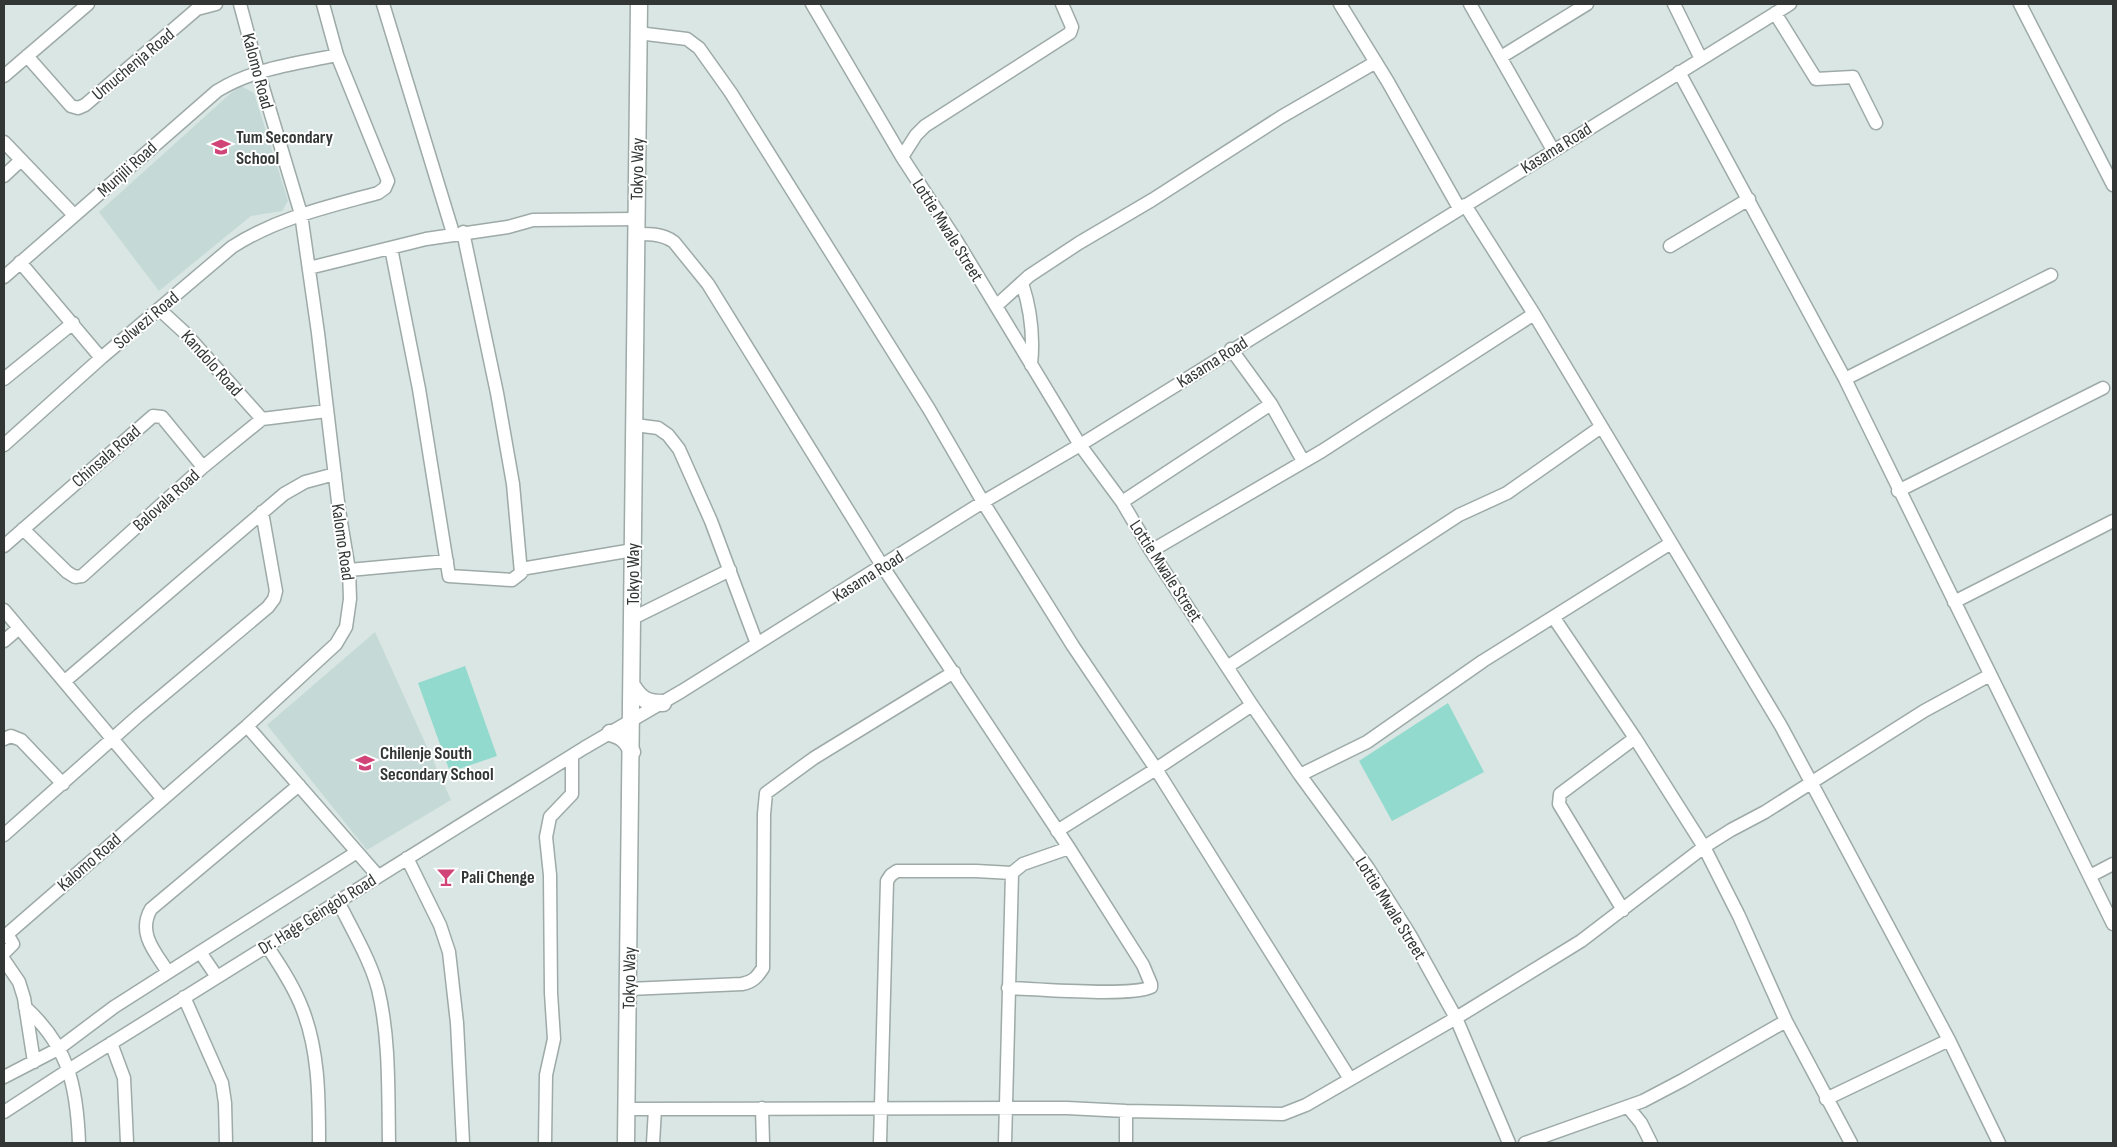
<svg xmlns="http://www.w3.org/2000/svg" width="2117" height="1147" font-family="'Sofia Sans Condensed',sans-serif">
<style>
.built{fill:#c5dad6}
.green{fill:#91dacd}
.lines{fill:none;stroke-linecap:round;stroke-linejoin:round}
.minor-casing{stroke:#9daaa7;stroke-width:15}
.major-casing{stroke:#9daaa7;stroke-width:19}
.minor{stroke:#fff;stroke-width:12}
.major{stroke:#fff;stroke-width:16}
.labels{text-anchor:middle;stroke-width:4;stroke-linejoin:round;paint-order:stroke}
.street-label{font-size:18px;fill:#323736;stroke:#fff}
.poi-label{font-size:18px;font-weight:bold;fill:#323736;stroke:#fff;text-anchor:start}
</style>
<rect width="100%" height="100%" fill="#d9e6e3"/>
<path class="built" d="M241,86L254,93L288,201L282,211L251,216L159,291L99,212L231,93Z
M375,632L451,800L367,850L267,725Z"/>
<path class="green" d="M465,666L497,756L450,772L418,683Z
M1448,703L1484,772L1392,821L1359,761Z"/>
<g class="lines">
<g class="minor-casing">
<path id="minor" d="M383,4L453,233
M812,4L902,157L956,240L1080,445L1122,502L1151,551L1252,705L1300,775L1368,868L1410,935L1456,1018L1509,1143
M1340,4L1388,82L1459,208
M1470,4L1553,150
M1674,4L1701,59
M2020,4L2113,185
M1775,13L1816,79L1853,77L1876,123
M638,33L687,39L699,48L731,93L929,409L983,502L1073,646L1156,769L1350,1079
M27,56L71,106L78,108L85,105L197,9L216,4
M1501,57L1587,4
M1679,72L1845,379L2113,924
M4,76L88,4
M4,142L74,215
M902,157L916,135L925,126L1070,33L1072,27L1062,4
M4,176L21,160
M1465,205L1534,314L1781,726L1949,1040L1999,1143
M637,234C651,234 663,234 674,242L708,284L883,567L1069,848L1143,965L1151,984V987C1131,997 1035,989 1008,988
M1670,246L1749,199
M391,248L419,389L449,576L512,580L521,573L513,484L497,393L463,232
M20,262L101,358
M309,268L426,239L508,227L533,220L637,219
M4,277L217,91C254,68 296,64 337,55
M1022,283C1031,310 1034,336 1031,365
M996,306L1029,276L1079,243L1152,200L1281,117L1376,62
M159,309L184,332L262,419
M1231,349L1271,404L1303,461
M4,379L73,323
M1845,379L2051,275
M635,425L658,428L668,435L679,449L711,521L757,644
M4,445L101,358L232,247C277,218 327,207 378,193L385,188L388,181L337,55L323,4
M1898,491L2103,388
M1122,502L1271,404
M23,529L67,572L75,577L82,576L203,467L262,419L327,411
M4,546L153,416L162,417L203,467
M1151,551L1322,451L1534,314
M521,569L633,550
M349,570L447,561
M1954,602L2113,521
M4,610L162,798
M633,618L730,570
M1554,618L1635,738L1704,847L1739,916L1786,1021L1851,1143
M4,641L19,628
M1227,667L1459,515L1507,493L1601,427
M65,681L284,494L305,482L335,474
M247,726L378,876
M4,739L11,736L21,740L63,784
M1300,775L1367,742L1483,661L1671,543
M1057,831L1156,769L1252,705
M4,835L138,716L268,607L274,599L276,591L262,512
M407,858L440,925L449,952L457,1023L463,1143
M2090,876L2113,864
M338,901C352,930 370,959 378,989C390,1038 388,1093 389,1143
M1623,910L1559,804L1560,794L1635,738
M4,937L247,726L336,644L346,627L350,599L349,570L339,510L318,333L301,214L258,71L240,4
M267,946C279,964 291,982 300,1003C319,1047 319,1096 319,1143
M200,952L217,977
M4,953L13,944L7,934
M4,960L19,982L24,998L34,1062
M168,972C155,952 137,933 151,909L299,785
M629,989L742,984C753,982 757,977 763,968L764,814L766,793L814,758L954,672
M184,997L222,1083L225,1103L226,1143
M25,1007C69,1047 77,1087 79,1143
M111,1043L124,1078L127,1143
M4,1077L58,1049L114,1007L357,852
M1826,1099L1949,1040
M1628,1107L1641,1123L1651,1143
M762,1108L763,1143
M627,1109L1067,1108L1126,1111L1283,1114L1306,1105L1456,1018L1581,941L1704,847L1731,830L1765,812L1924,711L1990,675
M4,1112L70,1069L584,748L682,691L983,502L1080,445L1790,4
M545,1143L546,1075L554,1039L551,993L550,875L546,837L550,817L572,794V756
M653,1143L655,1109
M880,1143L887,881L891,875L897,871H976L1012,873L1023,864L1069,848
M1005,1143L1012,873
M1126,1143V1111
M1525,1143L1643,1101L1683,1080L1786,1021"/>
</g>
<g class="major-casing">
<path id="major" d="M633,687C641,700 648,703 663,703
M610,733C622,736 627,741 632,752
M626,1143L639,4"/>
</g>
<use href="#minor" class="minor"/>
<use href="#major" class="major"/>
</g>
<defs>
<g id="school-bare" transform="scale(1.5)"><path d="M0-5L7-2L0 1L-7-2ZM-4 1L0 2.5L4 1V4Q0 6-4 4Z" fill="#d04477" stroke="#fff" stroke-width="2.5" paint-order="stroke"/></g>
<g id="bar-bare" transform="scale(1.5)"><path d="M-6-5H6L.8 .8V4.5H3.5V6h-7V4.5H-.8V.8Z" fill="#d04477" stroke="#fff" stroke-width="2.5" paint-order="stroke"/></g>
</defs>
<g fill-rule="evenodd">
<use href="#school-bare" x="221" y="147"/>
<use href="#school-bare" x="365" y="763"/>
<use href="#bar-bare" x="446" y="877"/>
</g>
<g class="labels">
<g class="street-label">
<text transform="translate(133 64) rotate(-40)" y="6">Umuchenja Road</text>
<text transform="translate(258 71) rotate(75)" y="6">Kalomo Road</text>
<text transform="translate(1556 148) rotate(-32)" y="6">Kasama Road</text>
<text transform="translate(127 169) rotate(-42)" y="6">Munjili Road</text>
<text transform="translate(637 169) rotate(-89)" y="6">Tokyo Way</text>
<text transform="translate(948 230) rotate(58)" y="6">Lottie Mwale Street</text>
<text transform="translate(146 320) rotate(-40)" y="6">Solwezi Road</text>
<text transform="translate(1212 362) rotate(-32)" y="6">Kasama Road</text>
<text transform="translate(212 363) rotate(48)" y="6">Kandolo Road</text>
<text transform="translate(106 456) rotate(-41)" y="6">Chinsala Road</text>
<text transform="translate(166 500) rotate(-42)" y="6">Balovala Road</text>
<text transform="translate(343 542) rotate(82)" y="6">Kalomo Road</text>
<text transform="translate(1166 571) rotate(57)" y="6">Lottie Mwale Street</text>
<text transform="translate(633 574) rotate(-90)" y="6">Tokyo Way</text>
<text transform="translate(868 576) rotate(-32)" y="6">Kasama Road</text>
<text transform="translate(89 862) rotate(-41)" y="6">Kalomo Road</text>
<text transform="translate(1391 908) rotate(58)" y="6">Lottie Mwale Street</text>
<text transform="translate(317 914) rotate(-32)" y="6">Dr. Hage Geingob Road</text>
<text transform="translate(629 978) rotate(-89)" y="6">Tokyo Way</text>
</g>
<g class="poi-label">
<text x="236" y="143">Tum Secondary<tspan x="236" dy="21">School</tspan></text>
<text x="380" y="759">Chilenje South<tspan x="380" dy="21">Secondary School</tspan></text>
<text x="461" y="883">Pali Chenge</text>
</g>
</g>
<rect width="2117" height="1147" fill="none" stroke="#323736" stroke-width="10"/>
</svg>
